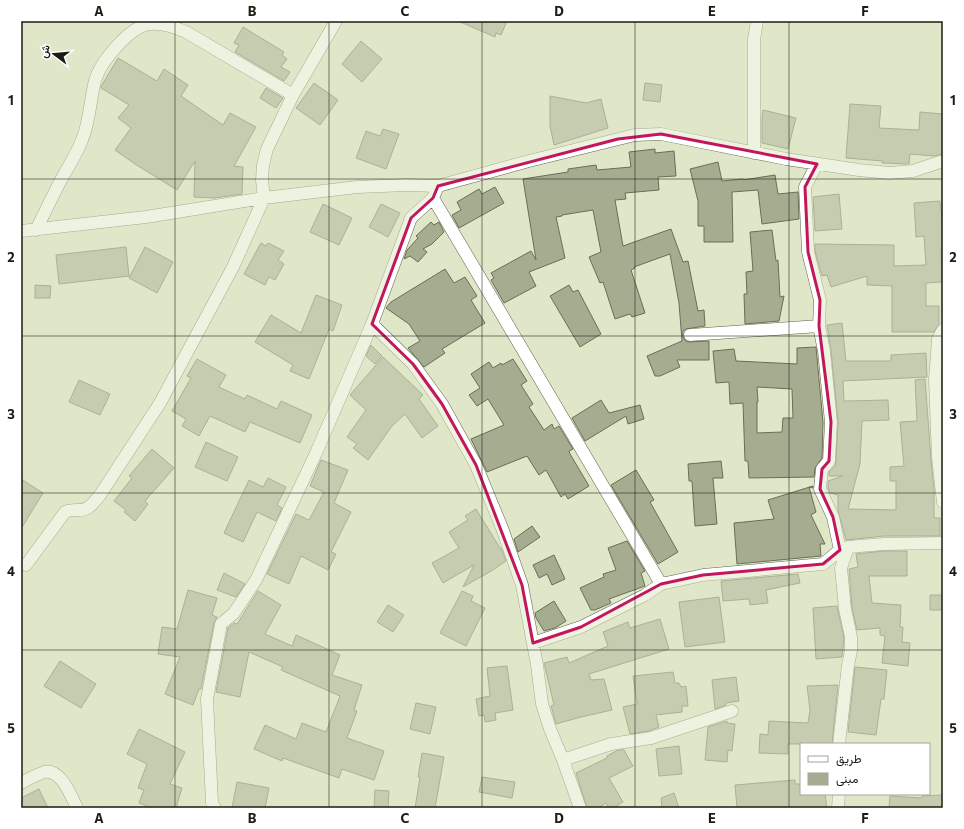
<svg xmlns="http://www.w3.org/2000/svg" width="964" height="829" font-family="Commissioner,Vazirmatn,sans-serif">
<style>
.building{fill:#a5ac90;stroke:#696f54;fill-rule:evenodd}
.lines{fill:none;stroke-linecap:round;stroke-linejoin:round}
.minor-casing{stroke:#5e644a;stroke-width:13}
.minor{stroke:#fff;stroke-width:12}
.marked{fill:none;stroke:#c2185b;stroke-width:3;stroke-linejoin:round}
.grid{fill:none;stroke:#1a1d12;stroke-width:1;stroke-opacity:0.55}
.neatline{fill:none;stroke:#1a1d12;stroke-width:1.5}
.grid-label{font-size:13px;text-anchor:middle;font-weight:bold;fill:#1a1d12}
</style>
<rect width="100%" height="100%" fill="#e0e7c9"/>
<path class="building" d="M458,21H507L501,35L496,33L495,37Z
M243,27L284,52L282,55L287,59L281,67L290,72L284,81L235,52L239,45L234,43Z
M361,41L382,59L362,82L342,64Z
M118,58L157,81L164,69L188,85L181,96L223,125L230,113L256,127L234,166L243,167L242,194L214,198L194,197L195,161L177,190L135,164L115,150L131,128L118,118L129,105L101,88L102,85Z
M314,83L338,100L320,125L296,108Z
M645,83L662,85L660,102L643,100Z
M266,88L283,98L276,108L260,98Z
M550,96L586,103L601,99L608,128L554,145L550,126Z
M850,104L881,106L879,128L919,130L920,112L943,114V154L934,156L910,154L909,164L882,163L883,161L846,158Z
M763,110L796,118L788,149L762,143V117Z
M383,129L399,134L386,169L356,158L366,131L380,136Z
M655,149V153L674,151L676,176L658,177L659,190L625,193L626,199L615,200L623,246L671,229L683,262L688,261L698,311L704,310L705,326L686,329L683,331V336L684,339L687,342L709,341V360H677L680,367L660,376H655L647,356L682,341L679,303L670,254L634,267L635,268L631,270L645,313L632,317L630,314L615,319L603,282L600,283L589,257L601,252L593,210L562,215V216L556,217L565,258L529,272L536,286L504,303L491,280L494,278L491,273L531,251L536,260L523,179L568,172V169L596,165L597,170L631,167L629,152Z
M718,162L722,181L743,179V180L775,175L778,194L798,192L799,219L762,224L758,190L732,192L733,242H704V226H698V201L690,169Z
M495,187L504,203L459,228L452,215L461,210L457,202L479,189L482,194Z
M839,194L842,229L815,231L813,197Z
M940,201L943,227V250H941L942,282L926,283V306H939V324L934,332H892V286L867,285V276L831,287L827,275L822,276L815,251V244L894,245V266L926,265L924,236L916,237L914,203Z
M323,204L352,218L339,245L310,232Z
M381,204L400,213L388,237L369,227Z
M431,222L434,225L439,222L444,232L432,244L423,249L427,252L418,262L410,256L404,259L407,250L418,238L416,236Z
M772,230L776,261L778,260L780,297L784,296L779,321L745,324L744,294H747L746,272L753,271L750,232Z
M261,243L266,246L268,243L284,251L278,260L284,264L275,280L269,277L265,285L244,274Z
M126,247L129,276L59,284L56,255Z
M145,247L173,262L157,293L129,278Z
M445,269L454,283L465,277L477,296L471,300L485,323L442,349L445,353L424,367L408,348L420,341L409,324L386,308L391,302Z
M35,285L51,286L50,298H35Z
M569,285L573,292L578,290L601,334L580,347L550,296Z
M316,295L342,305L333,331L329,329L309,379L290,371L293,365L255,342L271,315L301,333Z
M842,323L846,361H891V355L926,353L927,377L843,381L844,401L888,400L889,420L862,421L860,464L848,509L896,510V481H890V467L904,466L900,422L917,421L915,380L925,379L931,459L934,490V518H940V536H884L846,540L838,511V495L830,493L828,488V481L843,476H829V472L835,466L836,461L838,422L831,350L827,325Z
M371,345L382,356L375,364L366,356Z
M816,347L823,422L822,458L815,468L814,477L749,478L748,461H745L743,403L730,404L729,382L716,383L713,351L734,349L736,361L797,364V348ZM757,387L792,389L793,418H783L782,432L757,433V402H758Z
M383,357L423,395L419,399L438,426L422,438L405,414L392,426L368,460L353,448L357,444L347,437L366,410L350,395Z
M197,359L226,375L219,387L245,399L247,395L277,409L281,401L312,415L300,443L250,422L245,432L210,416L199,436L182,426L186,419L172,411L191,378L187,376Z
M513,359L527,381L521,385L533,404L529,407L544,430L552,424L554,429L559,426L573,449L569,451L570,454L589,486L568,499L565,494L561,497L546,470L539,475L527,456L487,472L471,439L504,425L488,399L477,406L469,395L480,388L471,374L489,362L493,368L501,363L502,365Z
M79,380L110,394L100,415L69,402Z
M601,400L609,413L640,405L644,419L628,424L626,416L585,441L572,418Z
M206,442L238,457L227,481L195,467Z
M152,449L174,468L145,501L148,504L135,521L124,512L126,510L114,501L132,478L129,476Z
M321,460L348,470L334,503L351,512L331,552L336,554L328,570L301,556L289,584L267,574L296,514L309,520L324,492L310,486Z
M721,461L723,478H713L717,524L695,526L692,481H689L688,464Z
M636,470L654,500L650,502L678,552L658,564L611,485Z
M268,478L286,487L277,505L282,508L276,521L257,512L243,542L224,533L249,480L263,487Z
M21,479L43,493L21,529Z
M813,486V488L809,487L816,512L811,515L825,544H820L821,556L737,564L734,523L774,519L768,500Z
M476,509L500,548H501L506,561L493,570L463,587L474,565L443,583L432,563L459,548L449,532L468,520L465,516Z
M532,526L540,537L518,552L514,539Z
M627,541L645,571L641,573L645,586L609,599L611,603L595,610H591L580,588L604,577L603,574L616,570L608,548Z
M884,551H907V576H869L872,603L901,605L900,627H903L902,642L910,643L908,666L882,663L885,636L880,635V628L857,630L852,608L849,569L858,567L856,554Z
M554,555L565,579L552,585L547,574L539,578L533,565Z
M224,573L245,584L236,597L217,590Z
M798,574L800,583L766,590L768,603L750,605L749,599L723,601L721,581Z
M188,590L217,598L212,615L217,617L214,623L201,689H199L193,705L165,694L180,657L158,654L162,627L177,629Z
M258,591L281,605L265,634L292,646L296,635L340,655L332,675L362,685L354,710L357,711L347,738L384,751L374,780L342,769L339,778L283,758L282,761L254,749L265,725L296,739L302,723L326,732L340,696L281,670L283,667L249,652L240,697L216,692L228,628L234,623L237,624Z
M462,591L473,596L471,601L485,608L466,646L440,633Z
M930,595H943V610H930Z
M719,597L725,642L685,647L679,602Z
M554,601L566,621L555,628L544,631L536,618L535,613Z
M388,605L404,615L393,632L377,622Z
M837,606L844,638L842,657L816,659L813,608Z
M660,619L669,649L589,674L591,680L604,679L612,710L581,717L556,724L551,706L554,705L544,663L567,657L569,663L608,646L603,632L628,622L630,628Z
M60,661L96,684L81,708L44,686Z
M507,666L513,710L495,713L496,720L485,722L484,715L479,716L476,699L490,696L487,668Z
M855,667L887,670L884,699H881L876,735L848,732Z
M673,672L675,683H679L681,687L686,686L688,706H682V712L656,715L659,727L649,731L630,734L623,707L637,704L633,676Z
M736,677L739,701L726,703V705L715,709L712,680Z
M838,685L832,744H788V754L759,753L760,734L768,735L769,721L808,723L810,710L807,686Z
M416,703L436,707L430,734L410,729Z
M727,721V723L735,724L732,751L728,750L727,762L705,760L708,727Z
M139,729L185,752L170,784L182,788L176,808H152L139,803L144,790L138,788L147,764L127,754Z
M679,746L682,774L659,776L656,749Z
M618,750H624L633,766L609,778L623,802L613,808H609L606,803L598,808H587L576,773L607,758V756Z
M422,753L444,757L435,808H415L420,777H418Z
M482,777L515,782L512,798L479,792Z
M795,780V784H801V794H825L827,808H737L735,785Z
M237,782L269,788L265,808H232Z
M39,789L48,808H21V798Z
M375,790L389,791L388,808H374Z
M674,793L679,808H662L661,798Z
M943,795V808H889L890,796L922,798V796Z"/>
<g class="lines">
<g class="minor-casing">
<path id="minor" d="M754,153V40L757,21
M817,164L805,187L808,252L820,300L819,326L824,351L831,422L829,461L822,469L820,489L833,517L840,550
M433,198L661,584
M36,230C45,212 53,195 62,178C69,166 77,153 82,140C90,121 90,100 95,81C100,62 130,26 150,24C163,23 174,27 186,32L293,95
M21,231L146,217L264,198L357,187L407,185L438,186L529,161L635,135L661,134L786,159L859,170L889,173L913,171L943,161
M372,324L413,364L442,404L476,465L502,528L522,585L537,665L542,704L550,729L563,760L580,808
M943,330L938,339L935,380L938,458L943,502
M690,335L819,326
M26,565L65,512C69,510 72,510 77,510C89,511 93,503 100,495L160,403L233,267L264,198L262,180L263,165L267,149L293,95L336,21
M533,643L581,627L645,595L661,584L703,575L823,564L840,550L848,547L884,544L943,543
M839,744L848,665L851,651V637L845,609L841,568L848,547
M563,760L611,744L651,738L732,711
M21,783C28,779 36,775 44,772C61,768 71,796 77,808
M215,808L212,803L207,699L221,624L234,613L256,580L316,453L372,324L411,218L433,198L438,186
M838,808L839,794"/>
</g>
<use href="#minor" class="minor"/>
</g>
<path d="M0 0H964V829H0ZM661,134L817,164L805,187L808,252L820,300L819,326L831,422L829,461L822,469L820,489L833,517L840,550L823,564L703,575L661,584L581,627L533,643L522,585L476,465L442,404L413,364L372,324L411,218L433,198L438,186L618,139Z" fill="#e0e7c9" fill-opacity=".55" fill-rule="evenodd"/>
<path class="marked" d="M661,134L817,164L805,187L808,252L820,300L819,326L831,422L829,461L822,469L820,489L833,517L840,550L823,564L703,575L661,584L581,627L533,643L522,585L476,465L442,404L413,364L372,324L411,218L433,198L438,186L618,139Z"/>
<path class="grid" d="M175,21V808M329,21V808M482,21V808M635,21V808M789,21V808M21,179H943M21,336H943M21,493H943M21,650H943"/>
<rect width="964" height="829" fill="none" stroke="#ffffff" stroke-width="44"/>
<rect x="800" y="743" width="130" height="52" fill="#ffffff" stroke="#a3a5a0"/>
<rect x="808" y="756" width="20" height="6" fill="#ffffff" stroke="#a3a5a0"/>
<text x="836" y="763" font-size="12" fill="#1a1d12">طريق</text>
<rect x="808" y="773" width="20" height="12" fill="#a5ac90" stroke="#a3a5a0"/>
<text x="836" y="783" font-size="12" fill="#1a1d12">مبنى</text>
<g transform="translate(54 54) rotate(286)" stroke="#ffffff" stroke-width="3" paint-order="stroke">
<path d="M0-3L7 15L0 10L-7 15Z" fill="#1a1d12"/>
<text y="-6" font-size="11" font-weight="bold" text-anchor="middle" fill="#1a1d12">ش</text>
</g>
<rect x="22" y="22" width="920" height="785" class="neatline"/>
<g class="grid-label">
<text x="99" y="16">A</text>
<text x="252" y="16">B</text>
<text x="405" y="16">C</text>
<text x="559" y="16">D</text>
<text x="712" y="16">E</text>
<text x="865" y="16">F</text>
<text x="11" y="105">1</text>
<text x="953" y="105">1</text>
<text x="11" y="262">2</text>
<text x="953" y="262">2</text>
<text x="11" y="419">3</text>
<text x="953" y="419">3</text>
<text x="11" y="576">4</text>
<text x="953" y="576">4</text>
<text x="11" y="733">5</text>
<text x="953" y="733">5</text>
<text x="99" y="823">A</text>
<text x="252" y="823">B</text>
<text x="405" y="823">C</text>
<text x="559" y="823">D</text>
<text x="712" y="823">E</text>
<text x="865" y="823">F</text>
</g>
</svg>
